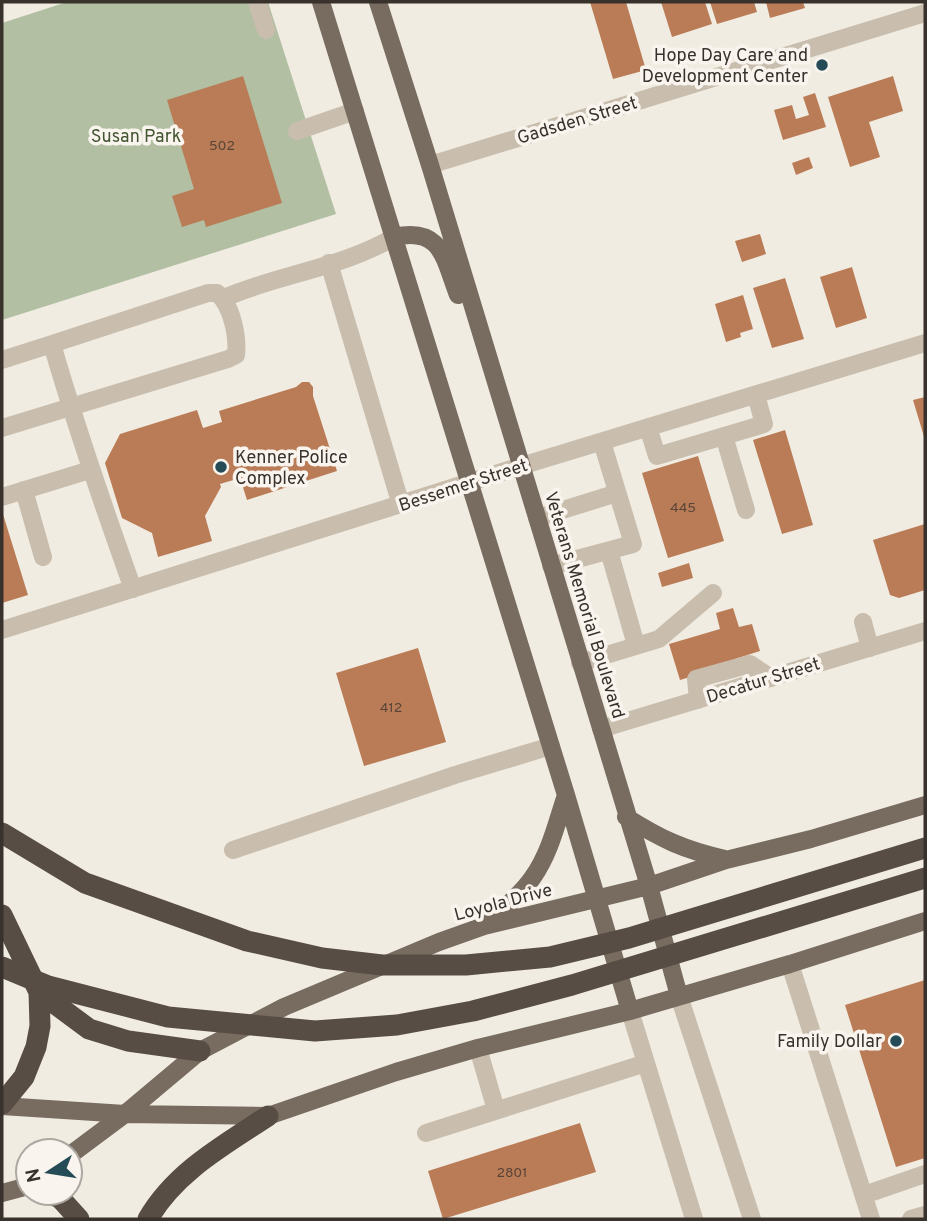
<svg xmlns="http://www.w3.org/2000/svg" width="927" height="1221" font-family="Overpass,sans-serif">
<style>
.green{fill:#b2bfa3}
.building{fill:#ba7c57}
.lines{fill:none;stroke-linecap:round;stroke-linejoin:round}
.minor{stroke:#c9beae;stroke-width:18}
.major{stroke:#786b5f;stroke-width:18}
.highway{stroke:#584d44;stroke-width:21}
.highway-bridge{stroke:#584d44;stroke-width:21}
.poi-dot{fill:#254c56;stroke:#f9f5ee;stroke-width:2.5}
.labels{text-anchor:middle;stroke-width:7;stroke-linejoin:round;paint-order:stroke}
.number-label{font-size:14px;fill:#584437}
.poi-label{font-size:18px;fill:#38312c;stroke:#f9f5ee;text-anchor:end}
.street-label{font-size:18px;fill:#38312c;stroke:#f9f5ee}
.park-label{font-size:18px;fill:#435432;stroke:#f9f5ee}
</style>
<rect width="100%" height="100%" fill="#f1ece2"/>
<path class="green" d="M67,2H268L336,214L2,320V23Z"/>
<path class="building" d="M590,2H626L646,70L613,79Z
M661,2H705L712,24L672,37Z
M710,2H754L757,12L717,24Z
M766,2H803L805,8L770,18Z
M243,76L282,203L206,227L204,220L182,227L172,196L194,189L167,100Z
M893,76L903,111L869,122L880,157L850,167L828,97Z
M815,93L826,127L783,140L774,110L792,105L796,119L809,115L803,97Z
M809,157L813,168L796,175L792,163Z
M760,234L766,254L742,262L735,241Z
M852,267L867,318L836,328L820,277Z
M785,278L804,339L772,348L753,288Z
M743,295L753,329L740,333L741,337L726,342L715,304Z
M302,382H309L313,387V396L337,471L247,500L240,478L220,484L221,487L205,516L212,541L158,557L152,533L122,518L105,463L120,434L197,410L203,428L222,422L219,411L296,387Z
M925,397V440L913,400Z
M785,430L813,525L782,534L753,440Z
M698,456L724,541L668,558L642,473Z
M2,511L28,595L2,603Z
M925,524V590L899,598L890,595L873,540Z
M689,563L693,578L662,587L658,573Z
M733,608L739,627L752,624L760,651L735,659L737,663L680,680L669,644L720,629L716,613Z
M418,648L446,742L364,766L336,673Z
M925,980V1158L896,1167L845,1005Z
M580,1123L596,1172L443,1219L428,1171Z"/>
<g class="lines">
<path class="minor" d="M257,2L266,30
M297,131L355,111
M430,165L925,13
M329,263L401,505
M224,298C279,274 342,268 394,237
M2,360L52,344
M648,427L657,456L764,424L756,395
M2,428L228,359L236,355C238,337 232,305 217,293H208L52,344C76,427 104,508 133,589
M724,436L746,510
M24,490L43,557
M2,497L90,470
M537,518L617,493
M609,551L636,645
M551,566L633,544L602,442
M863,622L870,648
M2,630L521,466L925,343
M580,663L659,639L713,593
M698,700L696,679L750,664L771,678
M601,729L925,631
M233,850L455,775L551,746
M790,964L871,1219
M679,996L752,1219
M630,1011L694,1219
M478,1048L496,1110
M426,1133L646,1063
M864,1195L925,1174
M911,1219L925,1215"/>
<path class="major" d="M321,2L566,795L630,1011
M378,2L430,165L649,886L679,996
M394,237C442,226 444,259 458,295
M626,817C661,839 684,850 725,859
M487,924C503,909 521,895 533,877C550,853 557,822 566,795
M2,1106L125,1114L268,1116L396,1072L478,1048L630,1011L790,964L925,921
M70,1155L125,1114L200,1051L284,1007L439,942L484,926L649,886L726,860L811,839L925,805
M2,1193L28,1186"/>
<path class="highway" d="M2,915L39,992L40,1026L36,1047L24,1077L2,1104
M39,992L89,1029L128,1041L200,1051
M48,1193L60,1198L79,1219
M148,1219C175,1172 224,1145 268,1116"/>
<path class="highway-bridge" d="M2,833L85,883L247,941L322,958L382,965H466L550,957L629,938L925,848
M2,967L48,986L168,1017L315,1031L397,1025L473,1011L572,985L925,878"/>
</g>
<g class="poi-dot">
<circle cx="822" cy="65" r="7"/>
<circle cx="221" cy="467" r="7"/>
<circle cx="896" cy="1041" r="7"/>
</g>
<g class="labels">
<g class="number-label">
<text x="222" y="150">502</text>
<text x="683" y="512">445</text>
<text x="391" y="712">412</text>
<text x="512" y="1177">2801</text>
</g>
<g class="poi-label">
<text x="808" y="61">Hope Day Care and<tspan x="808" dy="21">Development Center</tspan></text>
<text x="235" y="463" text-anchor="start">Kenner Police<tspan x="235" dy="21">Complex</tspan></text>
<text x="882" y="1047">Family Dollar</text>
</g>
<g class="street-label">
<text transform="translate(577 120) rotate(-17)" y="6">Gadsden Street</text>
<text transform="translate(463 485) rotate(-18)" y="6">Bessemer Street</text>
<text transform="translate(585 605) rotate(73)" y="6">Veterans Memorial Boulevard</text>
<text transform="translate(763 680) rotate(-17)" y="6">Decatur Street</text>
<text transform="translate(503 902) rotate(-15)" y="6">Loyola Drive</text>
</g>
<g class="park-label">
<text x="136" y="142">Susan Park</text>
</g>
</g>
<rect width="927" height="1221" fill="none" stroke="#38312c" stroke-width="7"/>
<g transform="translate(49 1172) rotate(258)"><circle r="33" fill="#f9f5ee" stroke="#aca7a0" stroke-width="2"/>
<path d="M0-5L12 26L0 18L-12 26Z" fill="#254c56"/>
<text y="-10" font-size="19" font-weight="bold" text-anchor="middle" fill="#38312c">N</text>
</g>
</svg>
